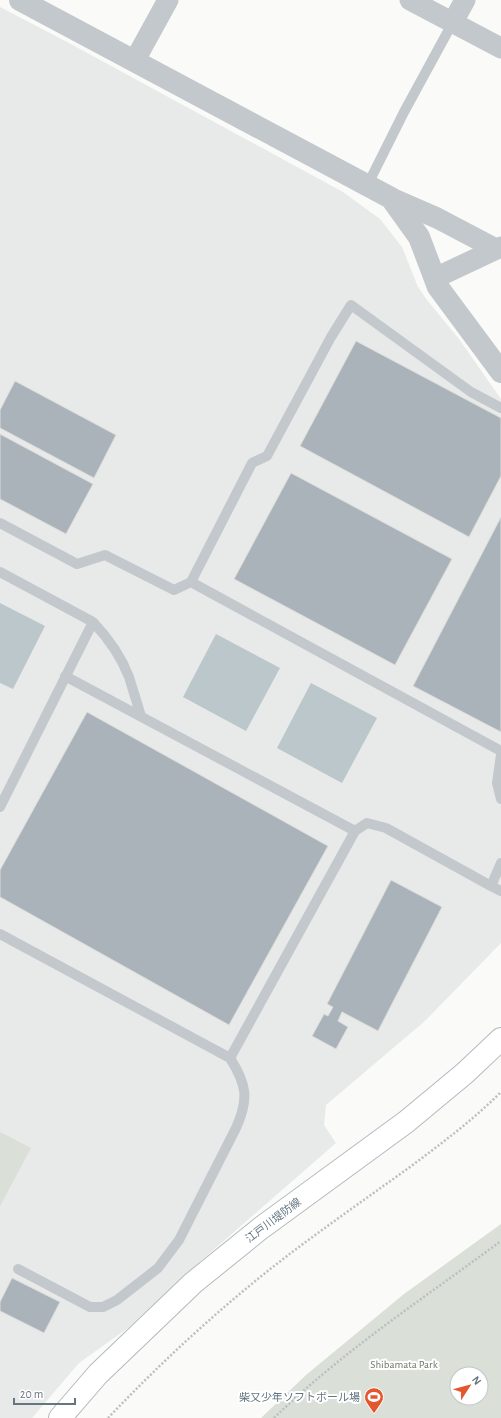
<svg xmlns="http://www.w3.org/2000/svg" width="501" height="1418" font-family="'Alegreya Sans','Noto Sans JP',sans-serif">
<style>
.built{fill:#e8e9e9}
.green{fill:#dadfd7;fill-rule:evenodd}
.water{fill:#bbc7cb}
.building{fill:#aab3b9;stroke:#dcdcda}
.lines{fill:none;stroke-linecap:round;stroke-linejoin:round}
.secondary-casing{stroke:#b3babf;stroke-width:24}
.path{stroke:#bbbfc2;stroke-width:2.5;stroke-dasharray:2 2;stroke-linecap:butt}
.service{stroke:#c3c8cc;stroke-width:10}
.minor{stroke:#c3c8cc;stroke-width:21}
.tertiary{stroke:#c3c8cc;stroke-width:22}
.secondary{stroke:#fff;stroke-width:22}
.labels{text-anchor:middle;stroke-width:4;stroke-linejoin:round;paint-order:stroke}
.street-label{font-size:11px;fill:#657683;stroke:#fff}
.park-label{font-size:11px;fill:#687a64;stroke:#fff}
.poi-label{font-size:11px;fill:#657683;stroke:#fff;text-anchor:end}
</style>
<rect width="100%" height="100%" fill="#fafaf8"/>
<path class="built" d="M0,7L69,43L343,192L380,219L402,247L418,287L427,300L459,339L501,399V943L425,1021L326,1105L324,1125L336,1143L186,1274L128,1328L79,1363L32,1418H0Z"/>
<path class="green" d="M0,1132L31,1148L0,1206Z
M501,1224V1418H261L306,1375L404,1294ZM457,1374H481V1398H457Z"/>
<path class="water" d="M0,603L45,626L13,689L0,683Z
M216,634L280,668L246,731L183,697Z
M311,683L377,718L342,783L277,748Z"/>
<path class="building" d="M356,341L501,418V476L469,537L300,446Z
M15,381L116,435L94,478L0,428V410Z
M0,434L93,484L66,534L0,499Z
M291,473L452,559L395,665L234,579Z
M501,517V732L413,686Z
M87,712L328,846L229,1025L0,897V870Z
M391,880L442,907L378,1031L342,1012L338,1021L348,1027L336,1049L312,1036L324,1014L328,1016L333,1007L327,1004Z
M12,1278L60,1302L44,1333L0,1311V1302Z"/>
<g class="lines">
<g class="secondary-casing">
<path id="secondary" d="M60,1418L98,1374L193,1283L261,1228L406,1122L465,1073L501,1039"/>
</g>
<path class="path" d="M108,1418C169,1354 235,1294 307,1241C341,1216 375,1192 410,1167C442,1143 473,1120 501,1092
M274,1418C343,1351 424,1298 501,1241"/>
<path class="service" d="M368,184L404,112L453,22
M0,523L77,564L105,555L174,590L191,582L501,751
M0,572L93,622L0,807
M191,582L252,463L267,456L331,337L351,305L471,392L501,408
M93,622C108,638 121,656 129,677C133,690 137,703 141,716
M65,676L355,831
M501,755L497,783L501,799
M491,886L501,891
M0,934L230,1058C247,1085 249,1099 236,1128L179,1240L158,1268L117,1300L103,1307H90L18,1269
M230,1058L355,831L367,823L386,828L491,886L501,863"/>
<path class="minor" d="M410,0L501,48
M453,22L465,0
M135,60L168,0
M391,198L437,218L496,249
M435,278L501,247"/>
<path class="tertiary" d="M20,0L391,198L419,237L438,287L501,372"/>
<use href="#secondary" class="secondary"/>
</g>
<defs>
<g id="stadium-pin" transform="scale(1)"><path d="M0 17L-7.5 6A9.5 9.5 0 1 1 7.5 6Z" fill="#e4572e" stroke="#fff"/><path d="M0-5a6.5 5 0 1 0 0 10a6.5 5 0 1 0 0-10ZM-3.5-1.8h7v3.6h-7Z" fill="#fff"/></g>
</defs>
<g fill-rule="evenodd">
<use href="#stadium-pin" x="374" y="1397"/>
</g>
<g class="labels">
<g class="street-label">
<text transform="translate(273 1220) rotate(-37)" y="4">江戸川堤防線</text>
</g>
<g class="park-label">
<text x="404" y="1368">Shibamata Park</text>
</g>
<g class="poi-label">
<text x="360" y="1401">柴又少年ソフトボール場</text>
</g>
</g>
<g transform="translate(469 1386) rotate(54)"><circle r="19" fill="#ffffff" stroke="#c1c8cd"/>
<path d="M0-3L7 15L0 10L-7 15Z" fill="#e4572e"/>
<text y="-6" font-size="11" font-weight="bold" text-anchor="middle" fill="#657683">N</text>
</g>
<path d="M14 1398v6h61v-6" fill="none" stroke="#657683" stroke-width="2"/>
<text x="20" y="1398" font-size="12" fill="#657683" stroke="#ffffff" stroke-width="3" paint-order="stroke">20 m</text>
</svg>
